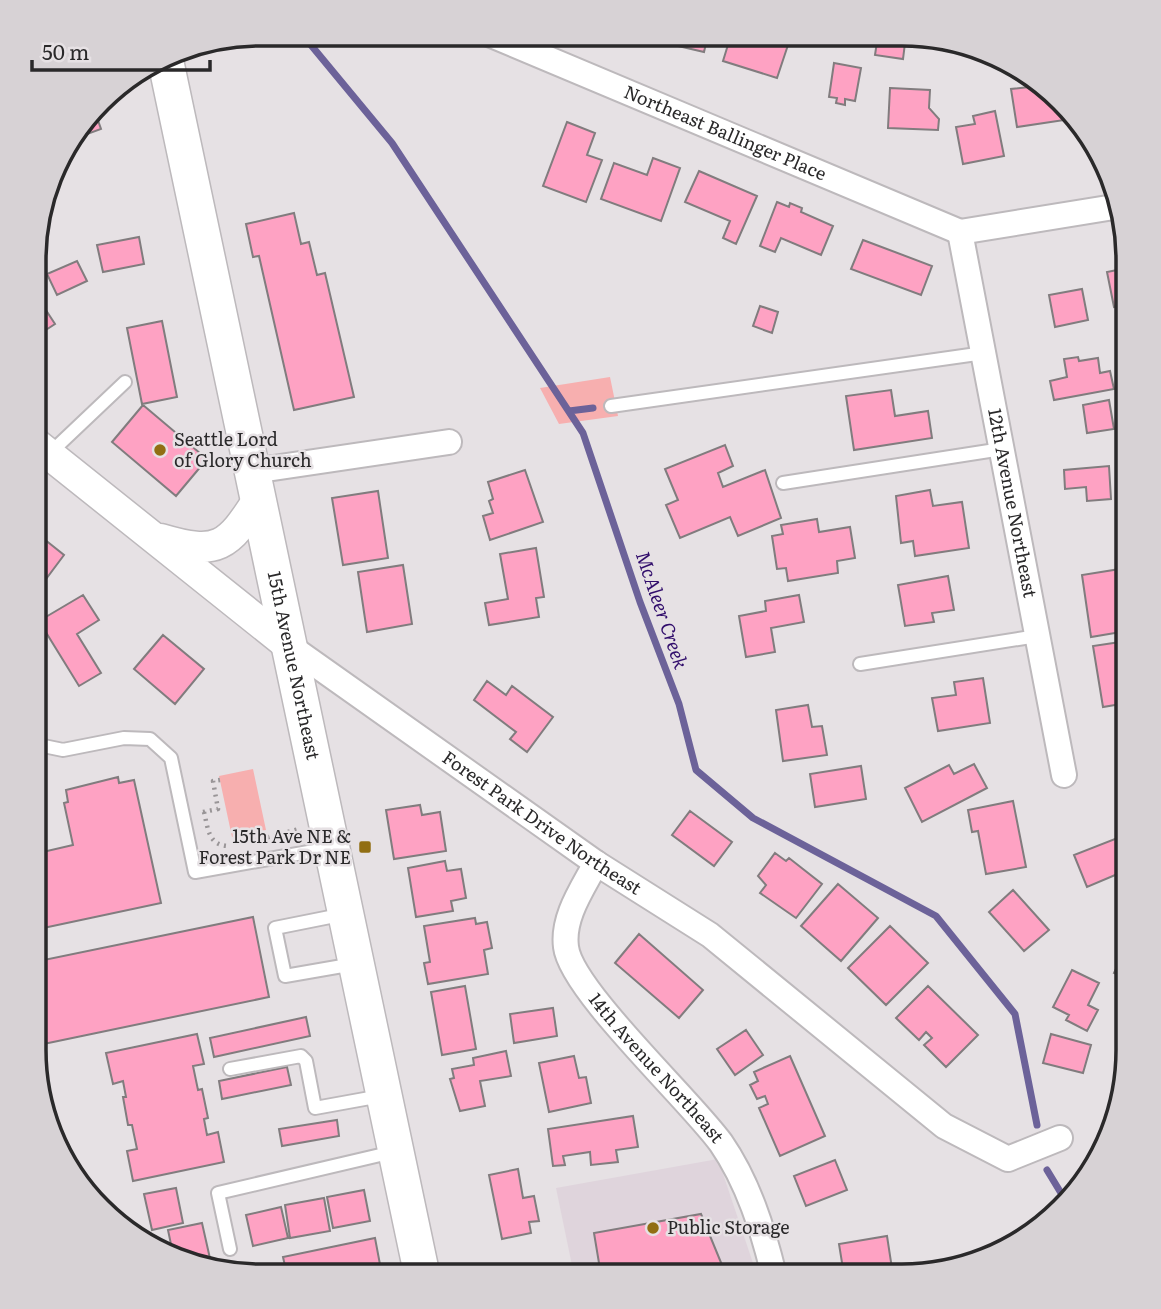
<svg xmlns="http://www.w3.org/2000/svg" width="1161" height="1309" font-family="Literata,serif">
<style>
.built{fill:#dfd4dc}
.green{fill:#f7afaf}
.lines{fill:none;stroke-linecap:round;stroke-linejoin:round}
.stream{stroke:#6c6299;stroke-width:7}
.building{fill:#fea2c3;stroke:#817c7e;stroke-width:2}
.service-casing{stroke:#bdb9bc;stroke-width:16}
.minor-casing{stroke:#bdb9bc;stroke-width:28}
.tertiary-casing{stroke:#bdb9bc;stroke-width:33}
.secondary-casing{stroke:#bdb9bc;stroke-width:38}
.path{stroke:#999597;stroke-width:4.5;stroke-dasharray:2 5;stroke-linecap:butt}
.service{stroke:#fff;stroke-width:12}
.minor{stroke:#fff;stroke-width:24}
.tertiary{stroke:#fff;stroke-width:30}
.secondary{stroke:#fff;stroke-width:35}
.poi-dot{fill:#916e13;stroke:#e6e1e4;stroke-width:2.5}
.labels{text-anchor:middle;stroke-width:5;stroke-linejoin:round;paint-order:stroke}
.street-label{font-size:18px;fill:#2a292a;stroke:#e6e1e4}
.poi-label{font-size:18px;fill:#2a292a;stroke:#e6e1e4;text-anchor:start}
.water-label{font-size:19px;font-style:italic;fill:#300c6b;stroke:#e6e1e4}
.rim{fill:none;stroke:#2a292a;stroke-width:3.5}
</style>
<rect width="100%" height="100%" fill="#e6e1e4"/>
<path class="built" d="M718,1159L757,1275H574L556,1188Z"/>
<path class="green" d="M610,377L618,416L559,424L540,388Z
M253,769L266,830L232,837L219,776Z"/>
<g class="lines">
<path class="stream" d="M301,33L392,143L583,433L640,602L679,704L696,770L753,818L936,916L1015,1014L1037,1125
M569,411L593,408
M1047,1170L1064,1198"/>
</g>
<path class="building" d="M649,34L708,35L704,52L648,39Z
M731,35H755L788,45L777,78L723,61Z
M878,35H906L903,59L875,55Z
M834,63L861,68L855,101L845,99V105L836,103L837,98L829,97Z
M1038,86L1070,116L1071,119L1017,127L1011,89Z
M890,88L930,90L929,108L939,119L938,130L888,128Z
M94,109L101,129L68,141Z
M995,111L1004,156L963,164L956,127L975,124L973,116Z
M567,122L595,133L587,155L602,160L586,202L543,186Z
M653,158L680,168L661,221L601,199L614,163L647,175Z
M699,171L757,196L736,244L723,238L730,221L685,202Z
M777,202L789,207L790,203L802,208L801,212L833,226L821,255L781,238L775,252L760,246Z
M294,213L301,244L309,242L317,275L325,273L354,397L294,410L259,256L253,257L246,224Z
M139,237L144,264L103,272L97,245Z
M863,240L932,266L921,295L851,269Z
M77,261L87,281L57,295L47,274Z
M1127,268V304L1114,307L1107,272Z
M1082,289L1088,320L1055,327L1049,295Z
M38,298L55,324L35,337V300Z
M760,306L778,312L772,333L753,326Z
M162,321L177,397L142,404L127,328Z
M1078,357L1079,361L1098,358L1100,373L1110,371L1114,389L1054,400L1050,381L1067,377L1064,359Z
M891,390L895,416L928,411L932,438L854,450L846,396Z
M1109,400L1114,429L1087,433L1083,405Z
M143,405L207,459L176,496L112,442Z
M725,445L733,466L718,473L723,487L765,470L781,518L738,536L730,517L680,538L666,505L678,500L665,469Z
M1109,466L1111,499L1087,501L1086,487L1065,489L1064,470Z
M525,470L543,522L490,540L483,516L493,513L489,501L493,499L488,482Z
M930,490L933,506L962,502L969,548L915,556L913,541L901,543L896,496Z
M378,491L388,558L343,565L332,498Z
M817,519L819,532L850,527L855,558L837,561L838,573L788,581L786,568L777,569L772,536L783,534L781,525Z
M39,535L64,555L46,579L35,570V541Z
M536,548L544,597L536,598L539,617L489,625L485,603L508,599L500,554Z
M403,565L412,624L367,632L358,572Z
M1120,569L1127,631L1091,637L1082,575Z
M948,576L954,610L932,613L934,622L905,626L898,585Z
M83,595L99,620L77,634L101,673L79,686L39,621Z
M799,595L804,622L771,628L775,652L746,657L739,616L766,611L765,601Z
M163,635L204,669L175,704L134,669Z
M1127,641V703L1103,707L1093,646Z
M983,678L990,723L938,731L932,698L956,695L954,682Z
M487,681L506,695L512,686L553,717L527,752L510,739L516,732L474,700Z
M808,705L812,727L822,726L827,755L783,761L776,710Z
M974,764L987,788L922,822L905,788L949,765L954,774Z
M861,766L866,799L815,807L810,774Z
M118,777L119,783L134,780L161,903L34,930V854L73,845L64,803L68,802L66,790Z
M1013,801L1026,867L986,874L978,831L972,832L968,810Z
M1127,803V826L1120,824Z
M420,805L422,815L440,812L446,851L394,859L386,810Z
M690,811L732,842L714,866L672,835Z
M1120,837L1127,854V870L1087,887L1074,855Z
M775,853L786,861L789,858L822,884L796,918L760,893L766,885L758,876Z
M445,861L447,871L461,869L466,898L451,901L453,911L416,917L408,868Z
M838,884L878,918L841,961L801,926Z
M1013,890L1049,930L1024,951L989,912Z
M253,917L269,997L34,1046V962Z
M475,918L476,924L487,922L492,948L484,950L488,974L428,984L424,963L430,962L424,926Z
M890,926L928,963L886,1005L848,968Z
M639,934L703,990L679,1018L615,963Z
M1127,946V978L1114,973Z
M1072,970L1099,983L1088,1005L1098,1010L1087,1031L1066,1020L1069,1015L1053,1007Z
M465,986L476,1049L442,1055L431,992Z
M928,986L978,1035L946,1067L924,1045L932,1038L926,1032L919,1040L896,1018Z
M553,1008L557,1036L514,1043L510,1014Z
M306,1017L310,1036L214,1057L210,1038Z
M746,1030L763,1055L735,1075L717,1049Z
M197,1034L204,1064L193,1066L198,1090L202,1089L208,1118L204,1119L207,1135L218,1132L224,1162L133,1181L127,1151L137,1149L132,1125H128L123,1097H126L123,1081L113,1084L106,1053Z
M1051,1034L1091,1045L1083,1073L1043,1063Z
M506,1051L511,1076L480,1081L485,1106L460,1111L450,1079L454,1078L452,1069L474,1065L473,1058Z
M574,1056L579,1078L586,1077L591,1103L549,1112L539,1063Z
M790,1056L825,1136L780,1156L759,1108L768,1104L765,1096L757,1099L750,1085L758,1081L754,1072Z
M287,1067L291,1085L222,1099L219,1081Z
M633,1116L638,1147L616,1150L618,1162L591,1165L590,1152L563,1156L565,1165L553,1166L548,1129Z
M337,1120L339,1136L282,1146L279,1129Z
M835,1160L847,1190L806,1206L794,1176Z
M518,1169L523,1198L534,1196L539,1221L529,1222L531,1233L502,1239L489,1175Z
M176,1188L183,1223L152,1230L144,1194Z
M364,1190L370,1221L333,1228L327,1197Z
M324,1198L330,1231L290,1238L285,1205Z
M281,1207L288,1238L253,1246L246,1215Z
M701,1214L722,1265L658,1275H601L594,1233Z
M202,1223L211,1263L173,1254L168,1230Z
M887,1236L893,1275H844L839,1244Z
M375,1238L382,1275H287L283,1257Z"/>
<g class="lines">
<g class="service-casing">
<path id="service" d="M611,406L984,353
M49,454L125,382
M783,483L1002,449
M860,664L1037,636
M34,744L63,750L124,738L150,739L171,758L195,872L331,848
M345,914L275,928L285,976L354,964
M230,1069L301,1056L306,1061L315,1108L381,1096
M230,1249L218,1193L393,1152"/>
</g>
<g class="minor-casing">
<g id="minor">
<path id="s1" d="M489,34L960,232"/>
<path id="s2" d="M960,232L1064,775"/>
<path d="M960,232L1114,207"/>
<path d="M253,471L449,442"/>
<path id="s3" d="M288,645L596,863L710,935L944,1126L1008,1159L1060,1138"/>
<path id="s4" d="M596,863C583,888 562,917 566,947C571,990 690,1100 721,1143C748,1182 763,1230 774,1275"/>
</g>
</g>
<g class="tertiary-casing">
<path id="tertiary" d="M35,443L288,645
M161,539C218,556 228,547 259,498"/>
</g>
<g class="secondary-casing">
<g id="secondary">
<path id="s5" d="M165,58L422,1275"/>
</g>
</g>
<path class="path" d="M203,812L218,809L213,781L220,780
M204,812C208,828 208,845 228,846
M254,841L299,829"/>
<use href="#service" class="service"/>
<use href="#minor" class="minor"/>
<use href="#tertiary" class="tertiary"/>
<use href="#secondary" class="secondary"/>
</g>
<g class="poi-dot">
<circle cx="160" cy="450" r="7"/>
<rect x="358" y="840" width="14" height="14" rx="3.5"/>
<circle cx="653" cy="1228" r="7"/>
</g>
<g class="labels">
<g class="street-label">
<text dy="6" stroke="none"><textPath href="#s1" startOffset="256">Northeast Ballinger Place</textPath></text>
<text dy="6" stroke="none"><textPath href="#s2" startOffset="276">12th Avenue Northeast</textPath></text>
<text dy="6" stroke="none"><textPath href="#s5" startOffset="621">15th Avenue Northeast</textPath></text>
<text dy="6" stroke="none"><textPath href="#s3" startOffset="310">Forest Park Drive Northeast</textPath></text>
<text dy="6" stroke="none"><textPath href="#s4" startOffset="243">14th Avenue Northeast</textPath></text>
</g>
<g class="poi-label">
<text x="174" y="446">Seattle Lord<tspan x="174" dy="21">of Glory Church</tspan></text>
<text x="351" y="843" text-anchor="end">15th Ave NE &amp;<tspan x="351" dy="21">Forest Park Dr NE</tspan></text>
<text x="667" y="1234">Public Storage</text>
</g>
<g class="water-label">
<text transform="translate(662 610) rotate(71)" y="7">McAleer Creek</text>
</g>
</g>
<path d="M0 0H1161V1309H0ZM260 46H902A214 214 0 0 1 1116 260V1050A214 214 0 0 1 902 1264H260A214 214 0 0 1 46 1050V260A214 214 0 0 1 260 46Z" fill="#d7d2d5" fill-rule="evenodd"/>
<path class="rim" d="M260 46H902A214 214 0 0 1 1116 260V1050A214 214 0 0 1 902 1264H260A214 214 0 0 1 46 1050V260A214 214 0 0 1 260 46Z"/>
<path d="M32 60v10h178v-10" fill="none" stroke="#2a292a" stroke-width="3.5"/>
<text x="42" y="60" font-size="21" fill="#2a292a" stroke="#e6e1e4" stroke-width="5" paint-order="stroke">50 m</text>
</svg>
